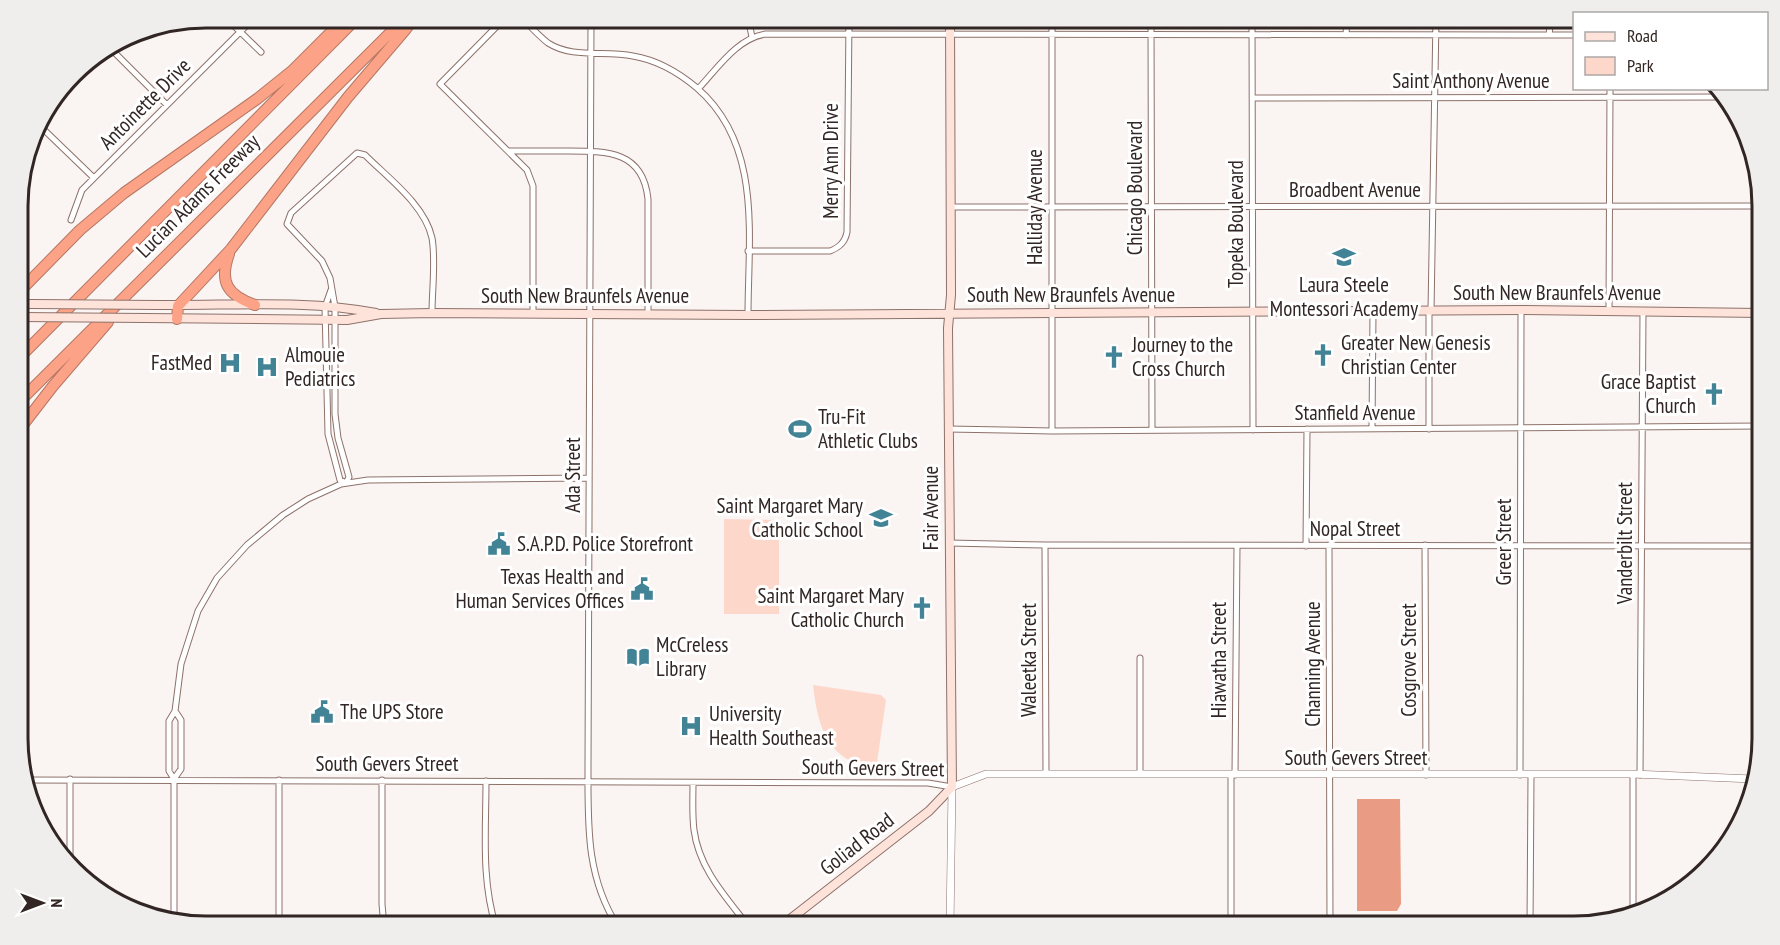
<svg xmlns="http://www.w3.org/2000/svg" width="1780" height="945" font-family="'PT Sans Narrow',sans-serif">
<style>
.green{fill:#fed7cb}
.water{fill:#e99c83}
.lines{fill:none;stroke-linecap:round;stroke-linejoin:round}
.minor-casing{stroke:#8d726a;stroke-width:7}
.tertiary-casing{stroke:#8d726a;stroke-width:8}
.secondary-casing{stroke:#8d726a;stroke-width:10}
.motorway-casing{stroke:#b57764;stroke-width:12}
.minor{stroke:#fff;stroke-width:5}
.tertiary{stroke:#fff;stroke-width:7}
.secondary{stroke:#fee3db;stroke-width:8}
.motorway{stroke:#fca387;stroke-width:10}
.secondary-bridge-casing{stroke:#8d726a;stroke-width:10;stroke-linecap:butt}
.secondary-bridge{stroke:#fee3db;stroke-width:8}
.labels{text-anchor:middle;stroke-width:6;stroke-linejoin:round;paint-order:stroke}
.street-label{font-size:21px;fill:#312623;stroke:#fff}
.poi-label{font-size:21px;fill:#312623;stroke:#fff;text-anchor:start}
.rim{fill:none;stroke:#312623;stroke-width:3}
</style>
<rect width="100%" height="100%" fill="#faf4f2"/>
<path class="green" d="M724,519L779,520V614H724Z
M813,685L881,695L886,700L876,769C828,761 818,729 813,685Z"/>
<path class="water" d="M1357,799H1400L1401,904L1397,911H1357Z"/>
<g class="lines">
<g class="minor-casing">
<path id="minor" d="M226,18L261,52
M505,18L440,84L527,170L533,186V314
M522,18C530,26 539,36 548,43C573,59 605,50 633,56C657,60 678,72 697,88C763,145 748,237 748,315
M591,18L588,769C588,826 586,877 618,927
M748,18L752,37
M1151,18L1152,430
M1252,18L1253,430
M1346,35L1347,18
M1549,35L1551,18
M110,48L167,105
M698,89C717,69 737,38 766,34L1574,35
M1253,98L1725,97
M37,123L94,178
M509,151C528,151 547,151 566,151C606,151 643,150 648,199V315
M950,207L1760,206
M71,220L82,190L254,18
M748,251H830C840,247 845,242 847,232L849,18
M331,290L325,307L328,434L340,480L346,483L349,477L338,438L335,414V307L330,278L322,261L287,224L291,213L357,153L365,155C388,178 425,205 432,238C436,260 432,290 432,313
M1609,310L1610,88
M1431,311L1436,18
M948,429L1052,431L1761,426
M1372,429L1373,311
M1429,429V311
M1052,431V18
M949,543L1045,545L1761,546
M1045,545L1046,774
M1329,545L1330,927
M1425,545L1426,775
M1306,546L1307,429
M1140,658V774
M1231,775V927
M1235,775L1237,546
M1520,775L1521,310
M1640,775L1643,311
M70,779V864
M174,779L181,769V720L175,711
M26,780L928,783L952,787
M279,780V927
M382,780V904L384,927
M486,781C486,830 481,880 496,927
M693,783C693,798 692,814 694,830C699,869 726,897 749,927
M1633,911V774
M174,920V779L169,771V721L175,711L181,664L198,611L217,578L247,545L283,515L308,499L341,484L368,480L589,478
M1530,927L1531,775"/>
</g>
<g class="tertiary-casing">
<path id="tertiary" d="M950,927L952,787L986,774H1633L1753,779"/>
</g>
<g class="secondary-casing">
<path id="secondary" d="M19,304H33
M158,305C230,306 305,299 376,313
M145,318L347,320L381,314L432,313L748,315L1521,310L1761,313
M780,927L929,811L952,787L948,328L951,295L950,18"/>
</g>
<g class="motorway-casing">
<path id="motorway" d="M229,254C219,282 227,295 255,305
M19,292L80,230L124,193L257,99L292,71L345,18
M177,319L178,306L231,249L348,97L406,29L414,18
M19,358L357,18
M19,402L405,18
M19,430L53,386L108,322"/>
</g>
<use href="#minor" class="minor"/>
<use href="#tertiary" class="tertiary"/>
<use href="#secondary" class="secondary"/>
<use href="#motorway" class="motorway"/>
<g class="secondary-bridge-casing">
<path id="secondary-bridge" d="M33,304L158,305
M20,317L145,318"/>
</g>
<use href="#secondary-bridge" class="secondary-bridge"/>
</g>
<defs>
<g id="school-bare" transform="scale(1.8)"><path d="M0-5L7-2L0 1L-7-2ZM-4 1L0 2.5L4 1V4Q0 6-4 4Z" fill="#428395" stroke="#fff" stroke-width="2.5" paint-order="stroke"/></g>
<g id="church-bare" transform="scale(1.8)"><path d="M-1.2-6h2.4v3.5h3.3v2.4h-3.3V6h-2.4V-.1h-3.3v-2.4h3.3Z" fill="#428395" stroke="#fff" stroke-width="2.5" paint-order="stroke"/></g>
<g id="hospital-bare" transform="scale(1.8)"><path d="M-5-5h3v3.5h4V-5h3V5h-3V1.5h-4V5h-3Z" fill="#428395" stroke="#fff" stroke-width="2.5" paint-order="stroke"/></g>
<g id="stadium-bare" transform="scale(1.8)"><path d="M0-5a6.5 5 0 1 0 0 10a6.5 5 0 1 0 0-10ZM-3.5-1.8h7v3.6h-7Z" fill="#428395" stroke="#fff" stroke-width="2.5" paint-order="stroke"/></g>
<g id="civic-bare" transform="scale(1.8)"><path d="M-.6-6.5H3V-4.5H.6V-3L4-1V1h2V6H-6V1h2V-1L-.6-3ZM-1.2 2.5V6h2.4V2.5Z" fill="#428395" stroke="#fff" stroke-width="2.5" paint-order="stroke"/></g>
<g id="library-bare" transform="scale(1.8)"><path d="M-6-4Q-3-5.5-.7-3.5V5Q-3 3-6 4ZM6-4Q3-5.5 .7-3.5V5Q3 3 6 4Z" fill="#428395" stroke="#fff" stroke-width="2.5" paint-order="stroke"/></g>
</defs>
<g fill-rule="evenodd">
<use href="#school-bare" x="1344" y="257"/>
<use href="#church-bare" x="1323" y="355"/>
<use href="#church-bare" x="1114" y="357"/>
<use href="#hospital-bare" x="230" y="363"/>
<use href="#hospital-bare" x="267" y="367"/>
<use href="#church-bare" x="1714" y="394"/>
<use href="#stadium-bare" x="800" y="429"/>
<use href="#school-bare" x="881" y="518"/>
<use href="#civic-bare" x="499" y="544"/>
<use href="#civic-bare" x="642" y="589"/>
<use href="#church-bare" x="922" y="608"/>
<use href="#library-bare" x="638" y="657"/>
<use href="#civic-bare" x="322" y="712"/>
<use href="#hospital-bare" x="691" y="726"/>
</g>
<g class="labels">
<g class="street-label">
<text x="1471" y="88">Saint Anthony Avenue</text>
<text transform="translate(145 104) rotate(-45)" y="7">Antoinette Drive</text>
<text transform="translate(831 161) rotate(-90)" y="7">Merry Ann Drive</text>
<text transform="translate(1135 188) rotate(-90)" y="7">Chicago Boulevard</text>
<text x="1355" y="197">Broadbent Avenue</text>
<text transform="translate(198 196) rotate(-45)" y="7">Lucian Adams Freeway</text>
<text transform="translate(1035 207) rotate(-90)" y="7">Halliday Avenue</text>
<text transform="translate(1236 224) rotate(-90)" y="7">Topeka Boulevard</text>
<text x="1557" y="300">South New Braunfels Avenue</text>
<text x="1071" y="302">South New Braunfels Avenue</text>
<text x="585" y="303">South New Braunfels Avenue</text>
<text x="1355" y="420">Stanfield Avenue</text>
<text transform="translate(573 475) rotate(-90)" y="7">Ada Street</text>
<text transform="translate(931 508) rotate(-90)" y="7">Fair Avenue</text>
<text x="1355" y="536">Nopal Street</text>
<text transform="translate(1504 542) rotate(-90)" y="7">Greer Street</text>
<text transform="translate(1625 543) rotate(-90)" y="7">Vanderbilt Street</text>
<text transform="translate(1029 660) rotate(-90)" y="7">Waleetka Street</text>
<text transform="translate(1219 660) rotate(-90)" y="7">Hiawatha Street</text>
<text transform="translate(1409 660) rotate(-90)" y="7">Cosgrove Street</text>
<text transform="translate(1313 664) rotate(-90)" y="7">Channing Avenue</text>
<text x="1356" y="765">South Gevers Street</text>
<text x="387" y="771">South Gevers Street</text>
<text transform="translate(873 768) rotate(1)" y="7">South Gevers Street</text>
<text transform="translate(857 844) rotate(-38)" y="7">Goliad Road</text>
</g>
<g class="poi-label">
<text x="1344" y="292" text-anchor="middle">Laura Steele<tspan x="1344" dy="24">Montessori Academy</tspan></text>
<text x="1341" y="350">Greater New Genesis<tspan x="1341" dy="24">Christian Center</tspan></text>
<text x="1132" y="352">Journey to the<tspan x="1132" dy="24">Cross Church</tspan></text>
<text x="285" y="362">Almouie<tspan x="285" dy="24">Pediatrics</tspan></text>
<text x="212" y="370" text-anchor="end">FastMed</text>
<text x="1696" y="389" text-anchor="end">Grace Baptist<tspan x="1696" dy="24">Church</tspan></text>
<text x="818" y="424">Tru-Fit<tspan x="818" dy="24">Athletic Clubs</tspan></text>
<text x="863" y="513" text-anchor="end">Saint Margaret Mary<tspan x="863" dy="24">Catholic School</tspan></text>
<text x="517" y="551">S.A.P.D. Police Storefront</text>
<text x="624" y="584" text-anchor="end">Texas Health and<tspan x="624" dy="24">Human Services Offices</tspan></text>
<text x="904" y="603" text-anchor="end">Saint Margaret Mary<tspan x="904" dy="24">Catholic Church</tspan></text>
<text x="656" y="652">McCreless<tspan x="656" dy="24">Library</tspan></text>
<text x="340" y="719">The UPS Store</text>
<text x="709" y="721">University<tspan x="709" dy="24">Health Southeast</tspan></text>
</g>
</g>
<path d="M0 0H1780V945H0ZM206 28H1574A178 178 0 0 1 1752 206V738A178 178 0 0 1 1574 916H206A178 178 0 0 1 28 738V206A178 178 0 0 1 206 28Z" fill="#efeeed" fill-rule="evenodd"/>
<path class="rim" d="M206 28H1574A178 178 0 0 1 1752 206V738A178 178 0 0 1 1574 916H206A178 178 0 0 1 28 738V206A178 178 0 0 1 206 28Z"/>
<rect x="1573" y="12" width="195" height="78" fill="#ffffff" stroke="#ada8a7" stroke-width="1.5"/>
<rect x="1585" y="32" width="30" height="9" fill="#fee3db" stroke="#ada8a7" stroke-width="1.5"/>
<text x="1627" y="42" font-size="18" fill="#312623">Road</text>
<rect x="1585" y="57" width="30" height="18" fill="#fed7cb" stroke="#ada8a7" stroke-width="1.5"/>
<text x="1627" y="72" font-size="18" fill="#312623">Park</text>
<g transform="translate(42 903) rotate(90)" stroke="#ffffff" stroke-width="4.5" paint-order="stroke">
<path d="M0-4.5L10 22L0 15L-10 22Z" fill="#312623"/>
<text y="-9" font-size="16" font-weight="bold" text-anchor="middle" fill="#312623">N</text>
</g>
</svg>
